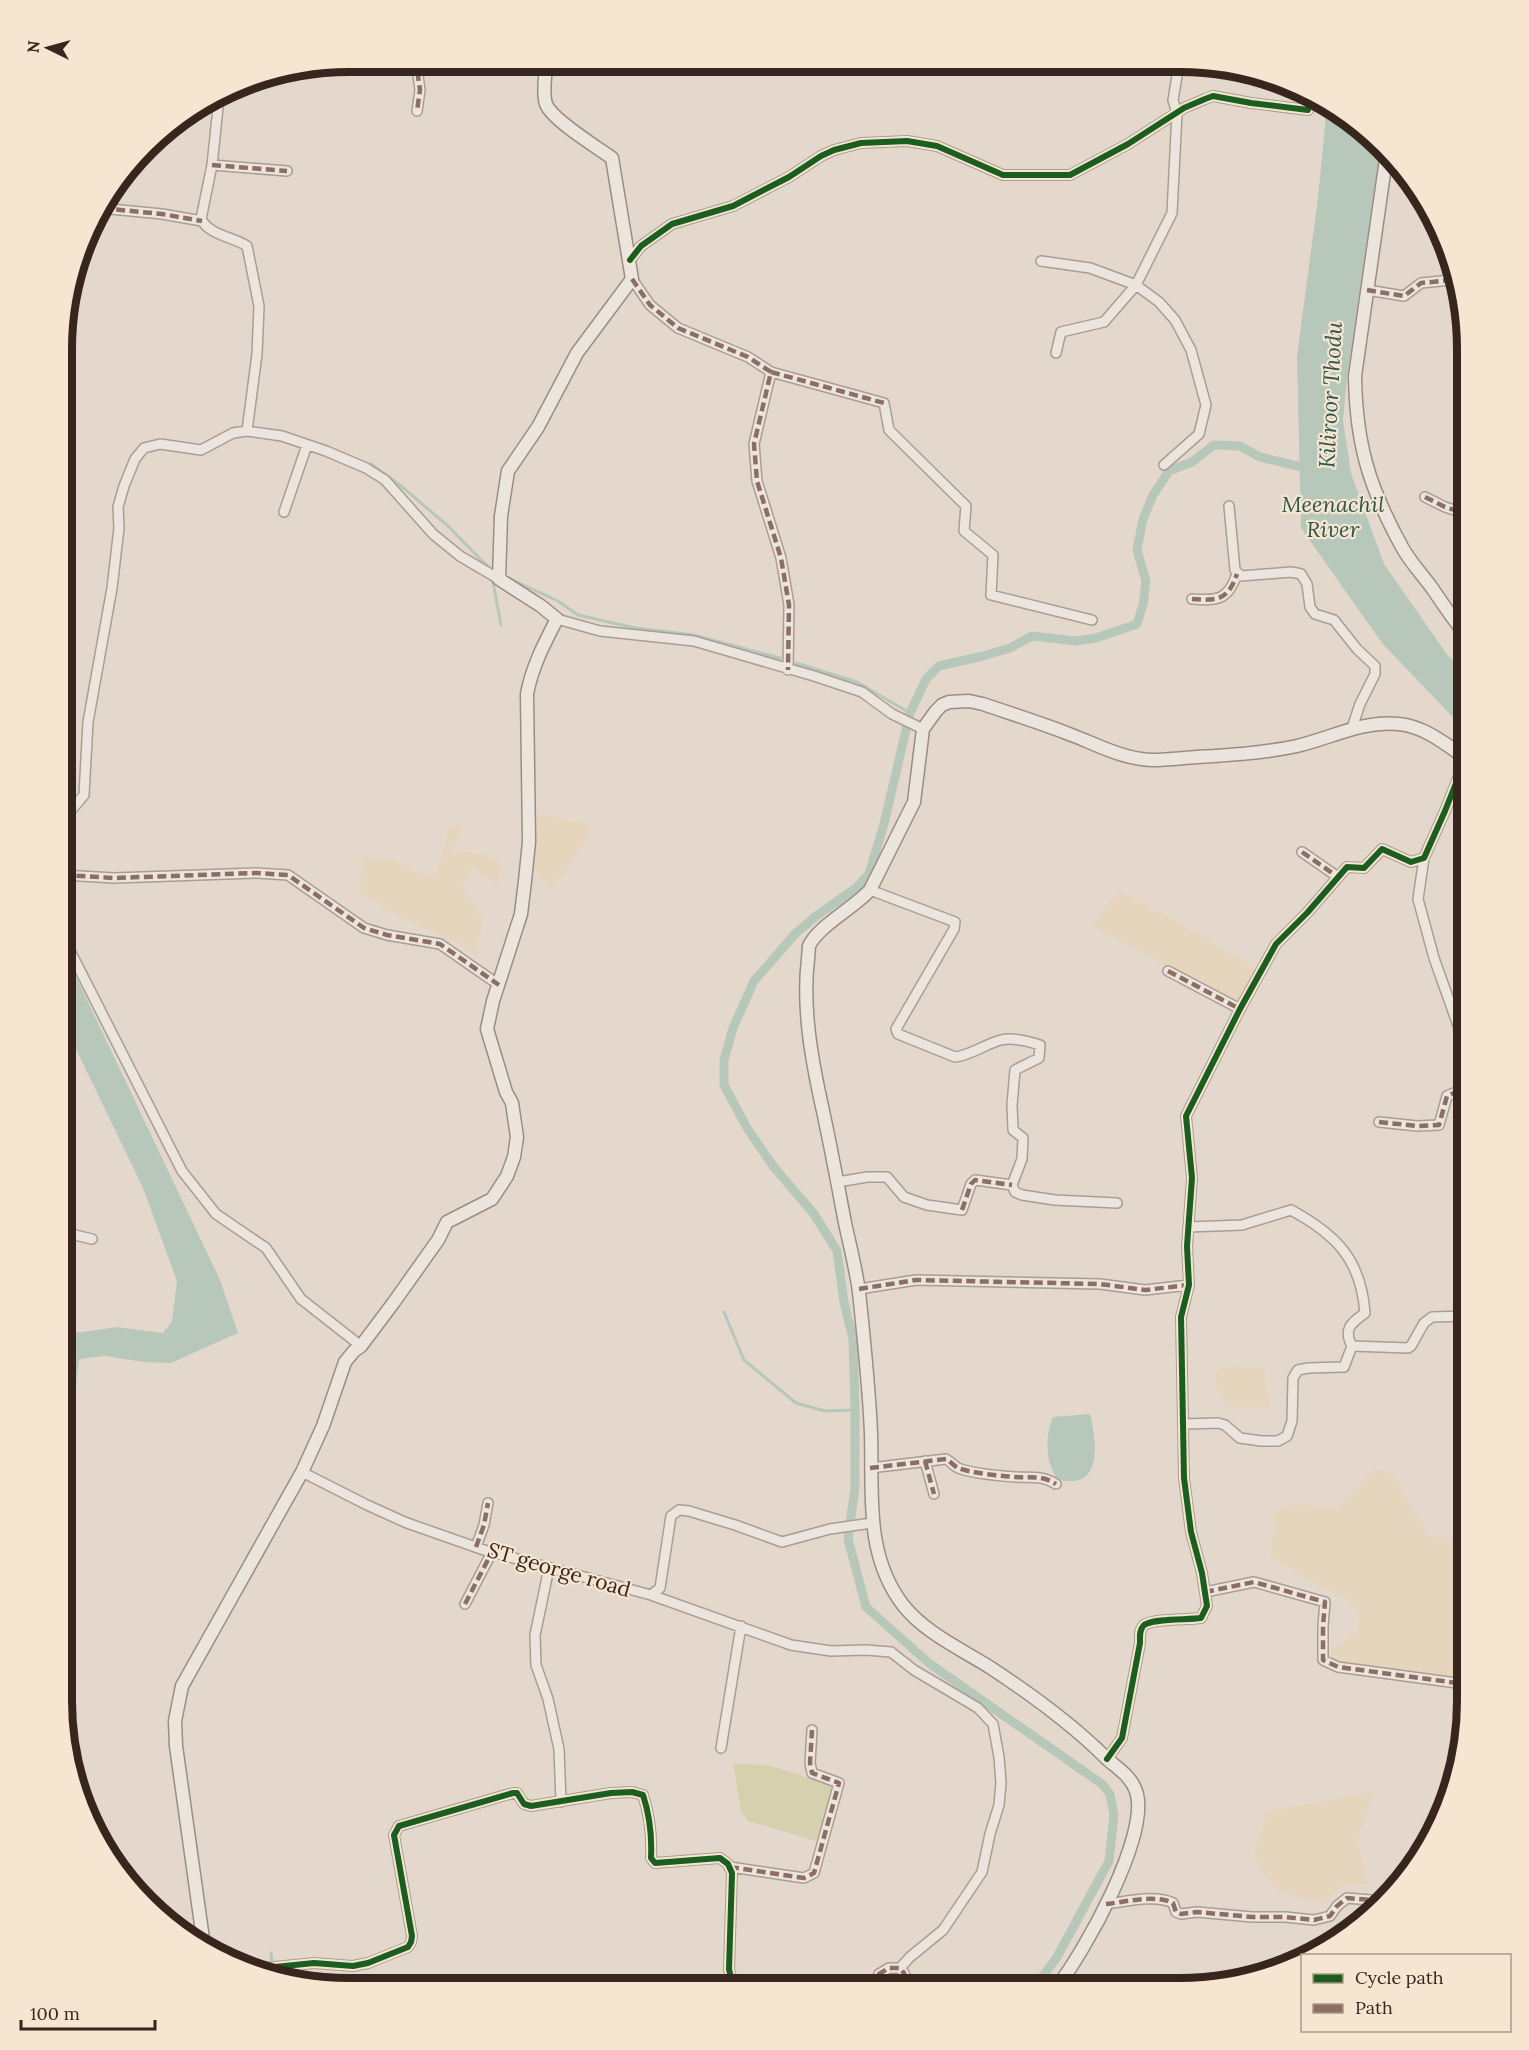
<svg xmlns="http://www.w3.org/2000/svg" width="1529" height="2050" font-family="Lora,serif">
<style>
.farmland{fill:#e5d5bc}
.green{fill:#d7d0ae}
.cemetery{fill:#d1caad}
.water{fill:#b7c8ba}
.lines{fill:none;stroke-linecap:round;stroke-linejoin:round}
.stream{stroke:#b7c8ba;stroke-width:3}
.canal{stroke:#b7c8ba;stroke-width:9}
.minor-casing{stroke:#a99e95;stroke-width:12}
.secondary-casing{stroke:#998d84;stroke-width:15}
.minor{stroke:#ece5dd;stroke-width:9}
.secondary{stroke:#ece5dd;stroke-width:12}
.quiet{stroke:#8d6e63;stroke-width:4.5;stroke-dasharray:9 4.5;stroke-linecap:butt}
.cycleway-casing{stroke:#f6e5d1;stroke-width:10}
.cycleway{stroke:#1b5e20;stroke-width:6}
.labels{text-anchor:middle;stroke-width:4.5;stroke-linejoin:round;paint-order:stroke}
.street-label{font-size:21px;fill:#38251d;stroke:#f6e5d1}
.water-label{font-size:22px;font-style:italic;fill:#2c584e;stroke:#f6e5d1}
.rim{fill:none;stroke:#38251d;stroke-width:8}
</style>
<rect width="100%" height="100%" fill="#e4d8cc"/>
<path class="farmland" d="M540,814L593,826L584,844L551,888L527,861L529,824Z
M448,826L464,827L450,850L476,853L501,861L498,886L473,867L462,887L483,920L476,957L456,942L405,920L360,893L361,857L394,860L414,872L435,876L443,854Z
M1119,891L1173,919L1257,969L1238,1005L1092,926Z
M1225,1367L1264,1368L1269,1408L1230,1406L1216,1390V1370Z
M1375,1468L1393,1474L1410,1505L1429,1536L1467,1541V1676L1463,1679L1333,1663L1331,1649L1357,1632L1359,1612L1346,1599L1318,1586L1271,1557L1274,1513L1293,1503L1311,1506L1340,1507Z
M1375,1792L1357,1839L1368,1884L1351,1883L1343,1884L1331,1899L1323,1903L1290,1895L1276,1889L1260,1867L1254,1853L1268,1811Z"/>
<path class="green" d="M733,1764L768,1765L832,1785L827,1812L816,1841L748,1821L741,1811Z"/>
<path class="cemetery" d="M1458,399H1467V426L1459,427Z"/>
<path class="water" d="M1327,105L1355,121L1380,151L1347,378L1343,420L1351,473L1384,564L1448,656L1467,671V732L1382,643L1301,528L1297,356L1318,198Z
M63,955L78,981L220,1280L238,1333L171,1363L144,1362L105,1356L79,1359L62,1507V1332H83L117,1327L163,1333L172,1321L177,1281L143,1188L63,1022Z
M1090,1414C1097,1443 1103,1492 1057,1479C1045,1461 1045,1436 1053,1417Z"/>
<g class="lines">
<path class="stream" d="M371,464L400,485L448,526L491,570
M492,577L501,625
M506,577L558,601L578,615L635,628L694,635L780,658
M796,663L857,682L910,713
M724,1312L744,1360L796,1403L825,1411L855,1410
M271,1953L272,1960"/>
<path class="canal" d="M1034,1988L1057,1957L1109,1861L1114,1815L1110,1794L1102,1784L930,1664L866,1607L848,1539L855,1487V1410L853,1339L844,1302L837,1251L814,1214L773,1166L747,1128L724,1085V1060L733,1028L754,981L795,934L816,916L856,888L869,874L884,824L910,713L926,679L939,666L983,656L1010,648L1032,636L1076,641L1096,638L1137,624L1143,605L1146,581L1137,550L1143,519L1153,495L1169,471L1192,462L1214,445L1240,446L1260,457L1310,469"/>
<g class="minor-casing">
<path id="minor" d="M394,62L417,69L420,90L417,111
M219,98L212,165L201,219C209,235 233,237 247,246L259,306L257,354L247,431L282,436L326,451L366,468L385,480L433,534L460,556L499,579
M212,165L287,171
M96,218L100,208L162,214L202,221
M630,260L641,246L672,224L733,206L789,177L821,156L834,150L861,143L907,141L937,146L1003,175H1070L1128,144L1184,108L1205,99L1213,96L1251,103L1308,110
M1041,261L1090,268L1136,285L1159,302L1175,320L1191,350L1206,405L1199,434L1164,465
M632,279L650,305L678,328L748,357L771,372L754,444L757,481L781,558L789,605L788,670
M1367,290L1404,296L1421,283L1451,280
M1056,353L1061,332L1104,322L1136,285L1172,213L1177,113L1173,100L1179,64
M771,372L884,403L889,430L966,506L964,531L993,555L991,595L1092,620
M1425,497L1445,507L1467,514
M1229,506L1235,570L1241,576L1291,572L1301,574L1307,584L1310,607L1315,614L1334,620L1357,649L1375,666V674L1360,704L1352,728
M284,512L307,445
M1192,599C1218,601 1228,600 1237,574
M557,619L600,631L694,641L814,676L862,692L892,714L923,729
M63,820L84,795L88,722L112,588L119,528L118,507L124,486L135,459L144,448L160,444L201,450L233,433L247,431
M1302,852L1338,877
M1424,858L1418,899L1434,958L1460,1031L1467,1039
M63,875L114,878L256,873L288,875L364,928L387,935L440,944L499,985
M870,890L955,922L954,929L896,1029L898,1034L955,1057C972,1055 985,1044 1001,1040C1014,1037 1028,1041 1040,1045L1039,1058L1015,1070L1012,1105L1013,1130L1023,1138L1022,1159L1012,1185L1015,1192L1022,1195L1055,1200L1117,1203
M63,937L182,1171L216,1214L266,1248L301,1299L361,1346
M1168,971L1240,1009
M1379,1122L1417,1126L1439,1125L1447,1096L1454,1093L1467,1095
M838,1182L867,1177H887L904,1197L927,1205L962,1210L971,1184L975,1180L1012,1185
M1188,1227L1242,1225L1291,1210C1337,1235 1361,1260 1365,1313C1351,1323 1343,1329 1352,1346
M62,1232L92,1239
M859,1289L916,1280L1100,1284L1145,1290L1189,1285
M1184,1424L1218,1423L1225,1425L1240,1438L1261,1441H1278L1287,1436L1292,1421L1293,1378L1298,1370L1308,1368L1344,1367L1352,1346L1408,1348L1411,1346L1424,1323L1432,1317L1467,1316
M925,1461L934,1494
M870,1468L946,1459C950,1461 954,1466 958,1468C971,1473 1001,1476 1015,1477C1031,1478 1042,1475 1056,1484
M302,1472L367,1505L407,1523L484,1550L651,1595L660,1588L671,1516L679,1510L689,1511L735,1525L782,1542L830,1529L872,1523
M476,1547L484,1525L488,1503
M549,1568L535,1635L536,1665L548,1699L559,1749L561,1802
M1205,1592L1254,1582L1325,1602L1323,1626V1660L1338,1667L1457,1683C1465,1698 1461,1713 1460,1729L1464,1733
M651,1595L791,1645L831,1651L866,1650L891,1652L914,1670L978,1708L993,1724L999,1757L1001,1783L999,1805L990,1834L982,1872L943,1930L910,1957L900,1968
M465,1604L492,1552
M721,1748L741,1626
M1107,1759L1122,1738L1140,1643C1140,1637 1139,1630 1144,1625C1154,1618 1188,1620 1201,1618L1207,1606L1202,1573L1191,1532L1184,1478L1181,1317L1189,1285L1187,1246L1192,1178L1186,1116L1240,1009L1276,944L1307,913L1347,867L1364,868L1382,849L1411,862L1424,858L1445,811L1466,758
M730,1867L804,1878L814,1873L839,1783L812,1773L810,1763L812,1730
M1106,1904C1126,1902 1154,1894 1173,1903L1176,1912L1181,1914L1197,1912L1252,1917H1285L1314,1920L1330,1916L1337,1906L1347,1898L1383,1901
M265,1968L314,1963L353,1966L368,1963L408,1947L411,1942L412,1936L394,1835L399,1826L513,1793H517L524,1804L531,1806L611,1793L632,1792L643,1795C650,1816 652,1836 651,1858L655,1863L720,1858L728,1864L732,1873L729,1969L733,1987
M875,1988L879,1974L889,1968H900L904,1973L910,1988"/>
</g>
<g class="secondary-casing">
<path id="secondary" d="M1386,159L1355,376C1356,444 1369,487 1402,547C1410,562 1422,574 1432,588C1443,604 1454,621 1467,636
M204,1946L176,1746L175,1721L182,1686L302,1472L323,1426L345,1362L354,1351L361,1346L394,1302L438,1240L447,1222L492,1199L507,1176L514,1157L517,1137L512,1103L506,1092L487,1029L493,1001L521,914L525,881L529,842L527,694C532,667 544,644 557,619L541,606L499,579L501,516L508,471L538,427L577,353L632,279L612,158C597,147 552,120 546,104C542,92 546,75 546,62
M1056,1988C1084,1953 1151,1834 1136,1791C1131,1776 1117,1768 1106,1758C1072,1724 1032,1695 991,1668C961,1649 925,1633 903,1605C864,1554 873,1492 871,1433C869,1386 864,1339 859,1292C856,1269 850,1246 845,1223C838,1186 831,1148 823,1111C812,1062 802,1008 808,959C808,958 809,947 809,946C817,927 855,907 870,890L914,802L923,729L936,711L942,705L949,702L969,701L983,704C1012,714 1041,723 1069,734C1096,744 1122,759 1152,760C1167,760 1182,758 1197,757C1231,755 1264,753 1297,746C1331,738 1363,720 1399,724C1424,726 1447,745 1467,759"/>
</g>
<use href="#minor" class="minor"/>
<use href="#secondary" class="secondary"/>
<path class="quiet" d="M394,62L417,69L420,90L417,111
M212,165L287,171
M96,218L100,208L162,214L202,221
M632,279L650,305L678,328L748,357L771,372L754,444L757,481L781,558L789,605L788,670
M1367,290L1404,296L1421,283L1451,280
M771,372L884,403
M1425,497L1445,507L1467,514
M1192,599C1218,601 1228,600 1237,574
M1302,852L1338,877
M63,875L114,878L256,873L288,875L364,928L387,935L440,944L499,985
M1168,971L1240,1009
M1460,1031L1467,1039
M1379,1122L1417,1126L1439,1125L1447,1096L1454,1093L1467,1095
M962,1210L971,1184L975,1180L1012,1185
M859,1289L916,1280L1100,1284L1145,1290L1189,1285
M925,1461L934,1494
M870,1468L946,1459C950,1461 954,1466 958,1468C971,1473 1001,1476 1015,1477C1031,1478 1042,1475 1056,1484
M476,1547L484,1525L488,1503
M1205,1592L1254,1582L1325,1602L1323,1626V1660L1338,1667L1457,1683C1465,1698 1461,1713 1460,1729L1464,1733
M465,1604L492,1552
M730,1867L804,1878L814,1873L839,1783L812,1773L810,1763L812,1730
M1106,1904C1126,1902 1154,1894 1173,1903L1176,1912L1181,1914L1197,1912L1252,1917H1285L1314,1920L1330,1916L1337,1906L1347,1898L1383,1901
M875,1988L879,1974L889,1968H900L904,1973L910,1988"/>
<g class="cycleway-casing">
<path id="cycleway" d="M630,260L641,246L672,224L733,206L789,177L821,156L834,150L861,143L907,141L937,146L1003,175H1070L1128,144L1184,108L1205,99L1213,96L1251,103L1308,110
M1107,1759L1122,1738L1140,1643C1140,1637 1139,1630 1144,1625C1154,1618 1188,1620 1201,1618L1207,1606L1202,1573L1191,1532L1184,1478L1181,1317L1189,1285L1187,1246L1192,1178L1186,1116L1240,1009L1276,944L1307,913L1347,867L1364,868L1382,849L1411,862L1424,858L1445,811L1466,758
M265,1968L314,1963L353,1966L368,1963L408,1947L411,1942L412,1936L394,1835L399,1826L513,1793H517L524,1804L531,1806L611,1793L632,1792L643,1795C650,1816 652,1836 651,1858L655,1863L720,1858L728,1864L732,1873L729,1969L733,1987"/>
</g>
<use href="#cycleway" class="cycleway"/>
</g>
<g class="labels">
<g class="street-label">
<text transform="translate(559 1570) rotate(16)" y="7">ST george road</text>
</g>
<g class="water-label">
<text transform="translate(1330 395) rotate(-87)" y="8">Kiliroor Thodu</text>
<text x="1333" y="512">Meenachil<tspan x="1333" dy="25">River</tspan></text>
</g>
</g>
<path d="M0 0H1529V2050H0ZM349 72H1180A277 277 0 0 1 1457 349V1701A277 277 0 0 1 1180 1978H349A277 277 0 0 1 72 1701V349A277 277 0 0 1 349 72Z" fill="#f6e5d1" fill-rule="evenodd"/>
<path class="rim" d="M349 72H1180A277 277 0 0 1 1457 349V1701A277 277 0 0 1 1180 1978H349A277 277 0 0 1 72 1701V349A277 277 0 0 1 349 72Z"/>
<rect x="1301" y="1954" width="210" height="78" fill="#f6e5d1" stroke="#aa9889" stroke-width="1.5"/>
<rect x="1313" y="1974" width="30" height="9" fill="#1b5e20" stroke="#aa9889" stroke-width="1.5"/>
<text x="1355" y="1984" font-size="18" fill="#38251d">Cycle path</text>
<rect x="1313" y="2004" width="30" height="9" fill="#8d6e63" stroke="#aa9889" stroke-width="1.5"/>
<text x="1355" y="2014" font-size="18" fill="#38251d">Path</text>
<g transform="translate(48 48) rotate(275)" stroke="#f6e5d1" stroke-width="4.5" paint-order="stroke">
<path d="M0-4.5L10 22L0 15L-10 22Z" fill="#38251d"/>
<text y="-9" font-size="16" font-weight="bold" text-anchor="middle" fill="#38251d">N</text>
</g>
<path d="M21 2020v9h134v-9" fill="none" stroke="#38251d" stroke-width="3"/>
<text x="30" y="2020" font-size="18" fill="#38251d" stroke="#f6e5d1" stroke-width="4.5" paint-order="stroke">100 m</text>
</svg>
